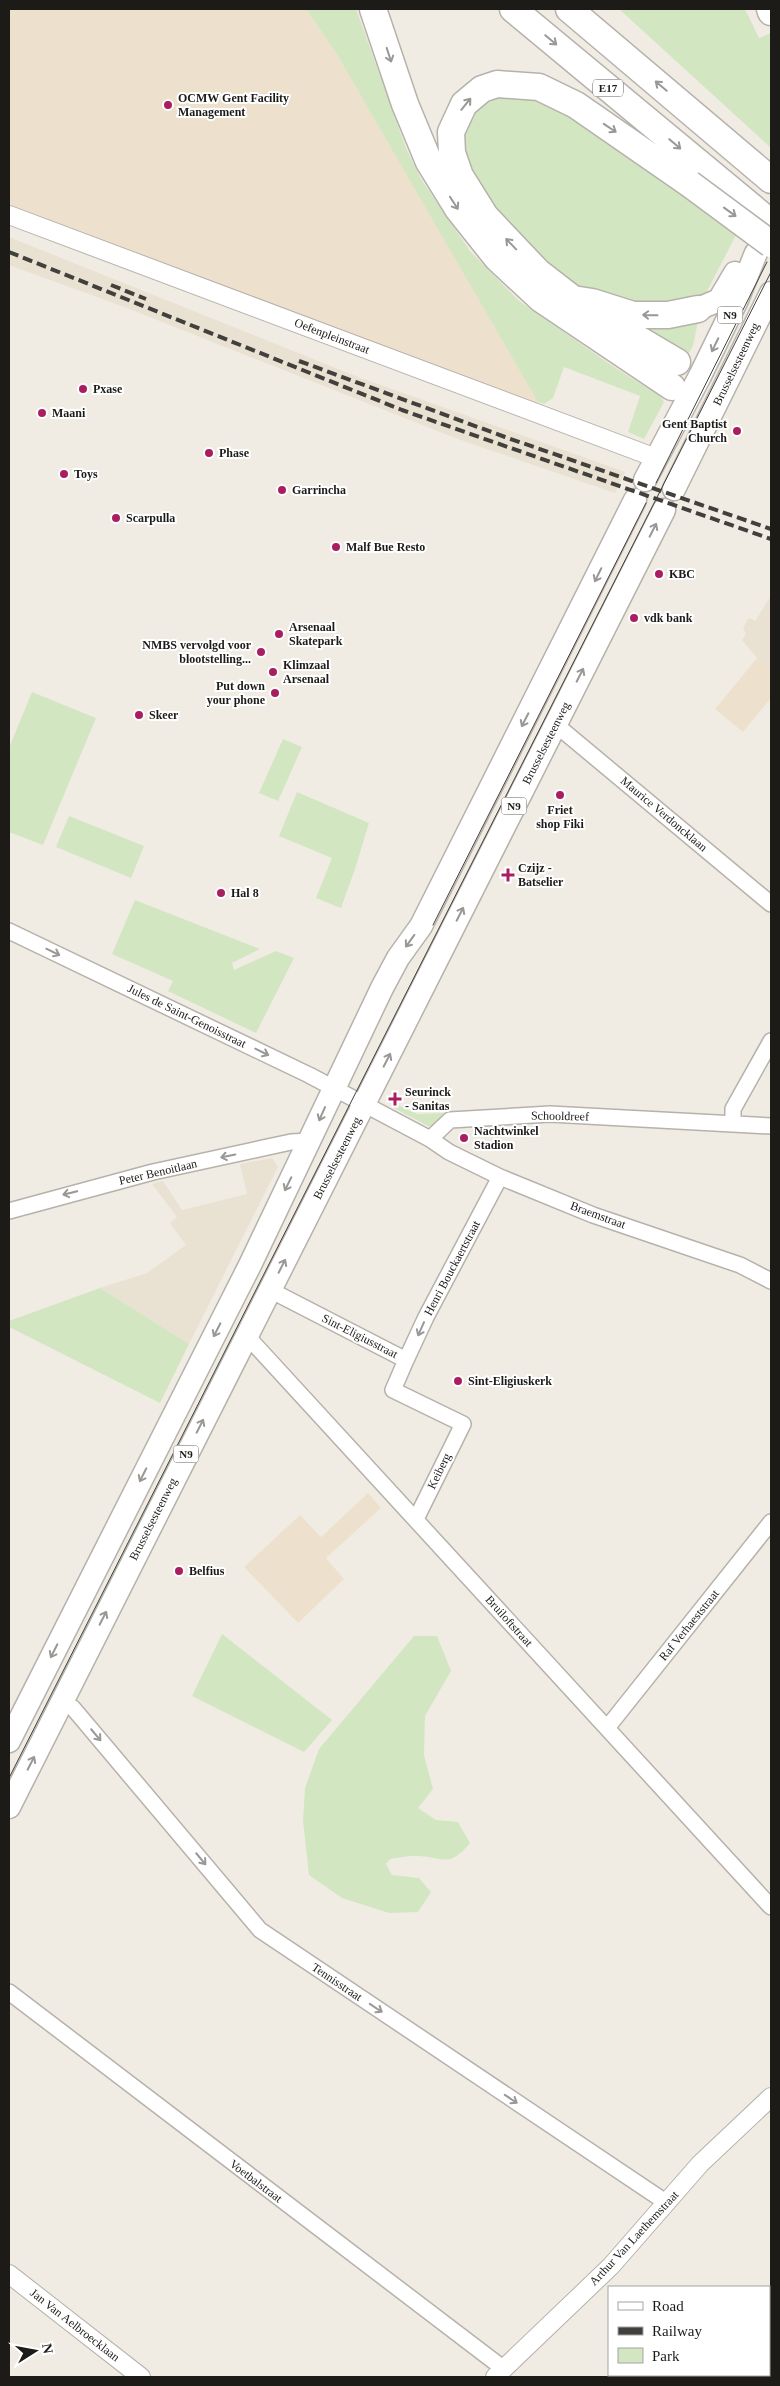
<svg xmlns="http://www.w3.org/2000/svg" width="780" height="2386" font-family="Georgia,serif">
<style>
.built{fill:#e9e1d2}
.industrial{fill:#ede1cd}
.green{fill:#d2e6c2}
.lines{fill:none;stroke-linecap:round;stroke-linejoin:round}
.minor-casing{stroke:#b6b2ab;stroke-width:18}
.tertiary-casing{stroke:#b6b2ab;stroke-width:20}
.primary-casing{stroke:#b6b2ab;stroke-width:25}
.motorway-casing{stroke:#b6b2ab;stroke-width:29}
.minor{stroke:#fff;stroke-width:15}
.tertiary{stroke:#fff;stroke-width:18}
.primary{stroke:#fff;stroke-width:22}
.motorway{stroke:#fff;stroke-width:26}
.tram{stroke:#42403c;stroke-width:1}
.rail{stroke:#42403c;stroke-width:4;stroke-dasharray:10 5;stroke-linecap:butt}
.motorway-bridge-casing{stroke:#b6b2ab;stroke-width:29;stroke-linecap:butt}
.motorway-bridge{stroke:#fff;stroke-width:26}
.oneway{stroke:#999897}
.poi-dot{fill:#a91e61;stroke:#fff;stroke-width:2}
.labels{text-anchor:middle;stroke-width:4;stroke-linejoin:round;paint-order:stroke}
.shield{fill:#fff;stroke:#605f5d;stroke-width:1}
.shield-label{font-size:11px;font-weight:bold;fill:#1c1b18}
.poi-label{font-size:12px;font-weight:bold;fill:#1c1b18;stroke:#fff;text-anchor:start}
.street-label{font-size:12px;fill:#1c1b18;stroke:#fff}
</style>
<rect width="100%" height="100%" fill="#f0ece4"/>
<path class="built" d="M9,237L358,377L625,472L615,493L455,438L127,308L9,265Z
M771,596V670L757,658L742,640L746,634L743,629L747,620L750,618L755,621Z
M272,1158L278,1167L189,1344L100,1288L147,1273L186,1245L170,1223L177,1217L152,1184L163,1181L182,1210L247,1194L240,1164Z"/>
<path class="industrial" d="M9,9H306L338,56L538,398L537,413L9,215Z
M757,658L771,670V698L743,732L715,709Z
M368,1493L381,1508L326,1558L344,1579L298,1623L244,1567L300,1515L321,1537Z"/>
<path class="green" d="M306,9H356L406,148L421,179L470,251L519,301L614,367L660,396L664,402L644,439L628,432L640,396L564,367L553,398L544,404L538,402L338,56Z
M619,9H745L759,38L771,33V148Z
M504,95L531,99L570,117L681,192L736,235L701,303L646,305L578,288L507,229L464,162L463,131L472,114L480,107Z
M699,316L693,346L685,360L640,325Z
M32,692L96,718L43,845L9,832V748Z
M283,739L302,747L278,801L259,793Z
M297,792L369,823L355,869L341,908L316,898L332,858L279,836Z
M69,816L144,846L131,878L56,847Z
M135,900L260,949L232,963L234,970L276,951L294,958L256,1033L168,991L173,981L112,954Z
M396,1104L417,1114L444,1113L434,1126H428L394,1108Z
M100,1288L189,1344L160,1403L9,1327V1321Z
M222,1634L332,1720L304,1752L192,1696Z
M414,1636H437L451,1671L425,1716L424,1755L433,1789L418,1808L436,1820L458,1822L470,1843C447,1871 442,1855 414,1856C406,1856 398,1858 390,1859L386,1864L392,1875L419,1878L431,1892L418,1912L389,1913L342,1898L309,1875L303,1821L305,1788L319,1749Z"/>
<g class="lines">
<g class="minor-casing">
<path id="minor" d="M555,724L771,904
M9,931L309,1075L430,1139L449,1152L500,1177L593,1215L740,1265L771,1281
M733,1123V1109L771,1041
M430,1139L450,1120L550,1114L771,1126
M9,1211L153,1172L291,1142L310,1141
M270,1290L406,1360L393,1390L463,1424L416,1519
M246,1335L771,1907
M406,1360L426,1317L500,1177
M61,1702L73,1708L260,1930L667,2203
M607,1728L771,1522
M9,1992L504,2369"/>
</g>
<g class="tertiary-casing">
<path id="tertiary" d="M9,215L656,458
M9,2274L141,2377
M495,2377L611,2266L700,2164L771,2097"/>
</g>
<g class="primary-casing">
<path id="primary" d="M698,309L719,300L735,273
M645,480L700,376L737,300L756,253
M674,489L771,293
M9,1741L250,1265L382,988L398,958L421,926L635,500
M9,1807L664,510"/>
</g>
<g class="motorway-casing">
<path id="motorway" d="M373,9L405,104L429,162L458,209L497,258L541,299L672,387
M513,9L771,223
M569,9L771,180
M770,9L771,12
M690,184L576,105L539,87L497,84L482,89L464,104L451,132L452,153L460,176L485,216L538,272L573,299L592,302L633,315H668L698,309
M594,313L677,362"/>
</g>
<use href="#minor" class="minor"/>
<use href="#tertiary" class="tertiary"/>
<use href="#primary" class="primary"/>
<use href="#motorway" class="motorway"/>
<path class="tram" d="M656,483L767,262
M433,925L646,503
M9,1778L771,272"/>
<path class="rail" d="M9,252L402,410L771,539
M111,285L146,299
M299,361L505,437L771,529"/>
<g class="motorway-bridge-casing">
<path id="motorway-bridge" d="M690,184L771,244"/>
</g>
<use href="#motorway-bridge" class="motorway-bridge"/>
</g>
<defs><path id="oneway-shaft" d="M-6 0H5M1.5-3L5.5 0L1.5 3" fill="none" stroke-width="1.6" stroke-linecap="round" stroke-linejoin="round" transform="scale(1.25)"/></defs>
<g class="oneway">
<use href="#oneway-shaft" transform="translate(551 40) rotate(40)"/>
<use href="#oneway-shaft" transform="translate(389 55) rotate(72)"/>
<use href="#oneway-shaft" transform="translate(661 86) rotate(-140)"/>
<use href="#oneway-shaft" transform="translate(466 104) rotate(-51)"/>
<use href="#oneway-shaft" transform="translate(610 128) rotate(34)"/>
<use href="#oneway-shaft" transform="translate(675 144) rotate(40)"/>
<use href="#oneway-shaft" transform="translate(454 203) rotate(57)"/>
<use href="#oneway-shaft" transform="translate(730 212) rotate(36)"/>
<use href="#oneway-shaft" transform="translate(511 244) rotate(-134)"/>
<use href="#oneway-shaft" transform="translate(650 315) rotate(-179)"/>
<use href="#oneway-shaft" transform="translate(715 345) rotate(116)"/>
<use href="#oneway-shaft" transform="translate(653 530) rotate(-63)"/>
<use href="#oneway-shaft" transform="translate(598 575) rotate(116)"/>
<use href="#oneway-shaft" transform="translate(580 675) rotate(-63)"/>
<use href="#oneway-shaft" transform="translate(525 720) rotate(117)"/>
<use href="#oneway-shaft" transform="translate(460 914) rotate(-63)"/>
<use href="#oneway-shaft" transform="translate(410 941) rotate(126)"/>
<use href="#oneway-shaft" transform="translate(53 952) rotate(26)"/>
<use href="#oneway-shaft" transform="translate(262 1052) rotate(26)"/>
<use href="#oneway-shaft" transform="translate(387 1060) rotate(-63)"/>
<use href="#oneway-shaft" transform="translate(322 1114) rotate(114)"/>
<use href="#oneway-shaft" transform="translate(228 1156) rotate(168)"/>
<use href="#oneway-shaft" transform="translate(288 1184) rotate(116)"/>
<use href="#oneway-shaft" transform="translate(70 1193) rotate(166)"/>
<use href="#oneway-shaft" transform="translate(282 1266) rotate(-63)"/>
<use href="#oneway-shaft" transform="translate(421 1329) rotate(114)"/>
<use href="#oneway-shaft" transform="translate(217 1330) rotate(117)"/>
<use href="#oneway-shaft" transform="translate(200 1426) rotate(-63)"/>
<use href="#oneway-shaft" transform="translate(143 1475) rotate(117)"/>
<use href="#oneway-shaft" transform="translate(103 1618) rotate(-63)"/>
<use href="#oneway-shaft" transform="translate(54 1651) rotate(117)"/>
<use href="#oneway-shaft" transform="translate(96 1735) rotate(50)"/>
<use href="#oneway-shaft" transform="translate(31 1763) rotate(-63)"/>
<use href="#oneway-shaft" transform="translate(201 1859) rotate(50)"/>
<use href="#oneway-shaft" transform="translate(376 2008) rotate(34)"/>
<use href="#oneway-shaft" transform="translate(511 2099) rotate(34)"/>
</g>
<g class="poi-dot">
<circle cx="168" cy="105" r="5"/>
<circle cx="83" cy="389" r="5"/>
<circle cx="42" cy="413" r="5"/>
<circle cx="737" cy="431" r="5"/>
<circle cx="209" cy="453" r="5"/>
<circle cx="64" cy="474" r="5"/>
<circle cx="282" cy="490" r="5"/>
<circle cx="116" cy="518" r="5"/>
<circle cx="336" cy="547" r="5"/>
<circle cx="659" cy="574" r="5"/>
<circle cx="634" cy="618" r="5"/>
<circle cx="279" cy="634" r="5"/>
<circle cx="261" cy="652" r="5"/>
<circle cx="273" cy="672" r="5"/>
<circle cx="275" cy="693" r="5"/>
<circle cx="139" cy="715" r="5"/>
<circle cx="560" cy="795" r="5"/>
<path d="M505.5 867.5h5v5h5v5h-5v5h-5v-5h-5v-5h5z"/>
<circle cx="221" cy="893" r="5"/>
<path d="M392.5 1091.5h5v5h5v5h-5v5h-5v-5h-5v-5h5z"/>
<circle cx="464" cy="1138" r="5"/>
<circle cx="458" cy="1381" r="5"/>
<circle cx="179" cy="1571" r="5"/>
</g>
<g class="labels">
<g class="shield">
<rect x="593" y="79.5" width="30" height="17" rx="4"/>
<rect x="717.5" y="306.5" width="25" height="17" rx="4"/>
<rect x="501.5" y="797.5" width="25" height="17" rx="4"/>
<rect x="173.5" y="1445.5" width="25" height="17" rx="4"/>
</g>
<g class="shield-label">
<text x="608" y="92">E17</text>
<text x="730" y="319">N9</text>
<text x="514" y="810">N9</text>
<text x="186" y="1458">N9</text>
</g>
<g class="poi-label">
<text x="178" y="102">OCMW Gent Facility<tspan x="178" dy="14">Management</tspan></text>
<text x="93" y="393">Pxase</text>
<text x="52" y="417">Maani</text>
<text x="727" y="428" text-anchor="end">Gent Baptist<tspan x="727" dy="14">Church</tspan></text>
<text x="219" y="457">Phase</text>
<text x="74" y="478">Toys</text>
<text x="292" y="494">Garrincha</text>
<text x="126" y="522">Scarpulla</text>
<text x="346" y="551">Malf Bue Resto</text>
<text x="669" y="578">KBC</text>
<text x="644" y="622">vdk bank</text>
<text x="289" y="631">Arsenaal<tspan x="289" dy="14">Skatepark</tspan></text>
<text x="251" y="649" text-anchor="end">NMBS vervolgd voor<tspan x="251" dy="14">blootstelling...</tspan></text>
<text x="283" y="669">Klimzaal<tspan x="283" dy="14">Arsenaal</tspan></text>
<text x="265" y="690" text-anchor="end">Put down<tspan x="265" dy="14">your phone</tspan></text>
<text x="149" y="719">Skeer</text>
<text x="560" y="814" text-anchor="middle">Friet<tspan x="560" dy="14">shop Fiki</tspan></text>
<text x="518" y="872">Czijz -<tspan x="518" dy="14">Batselier</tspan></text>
<text x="231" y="897">Hal 8</text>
<text x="405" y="1096">Seurinck<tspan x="405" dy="14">- Sanitas</tspan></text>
<text x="474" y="1135">Nachtwinkel<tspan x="474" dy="14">Stadion</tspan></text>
<text x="468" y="1385">Sint-Eligiuskerk</text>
<text x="189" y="1575">Belfius</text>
</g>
<g class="street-label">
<text transform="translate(332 336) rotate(21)" y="4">Oefenpleinstraat</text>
<text transform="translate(736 364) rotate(-64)" y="4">Brusselsesteenweg</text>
<text transform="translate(546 743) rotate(-63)" y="4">Brusselsesteenweg</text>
<text transform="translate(664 814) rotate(40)" y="4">Maurice Verdoncklaan</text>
<text transform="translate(187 1016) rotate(26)" y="4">Jules de Saint-Genoisstraat</text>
<text transform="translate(560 1116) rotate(1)" y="4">Schooldreef</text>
<text transform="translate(337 1158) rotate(-63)" y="4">Brusselsesteenweg</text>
<text transform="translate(158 1172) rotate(-13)" y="4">Peter Benoitlaan</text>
<text transform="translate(598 1215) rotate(20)" y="4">Braemstraat</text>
<text transform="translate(452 1268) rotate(-62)" y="4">Henri Bouckaertstraat</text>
<text transform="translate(360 1336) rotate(27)" y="4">Sint-Eligiusstraat</text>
<text transform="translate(439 1471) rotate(-64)" y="4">Keiberg</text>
<text transform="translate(153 1519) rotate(-63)" y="4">Brusselsesteenweg</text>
<text transform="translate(509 1621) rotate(48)" y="4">Bruiloftstraat</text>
<text transform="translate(689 1625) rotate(-51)" y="4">Raf Verhaeststraat</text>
<text transform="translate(337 1982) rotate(34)" y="4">Tennisstraat</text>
<text transform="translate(256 2181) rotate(37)" y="4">Voetbalstraat</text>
<text transform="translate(634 2238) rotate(-47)" y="4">Arthur Van Laethemstraat</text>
<text transform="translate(75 2325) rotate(38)" y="4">Jan Van Aelbroecklaan</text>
</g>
</g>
<rect width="780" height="2386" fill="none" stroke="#1c1b18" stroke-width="20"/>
<rect x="608" y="2286" width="162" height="90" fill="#ffffff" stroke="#a4a4a3"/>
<rect x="618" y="2302" width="25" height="8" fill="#ffffff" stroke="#a4a4a3"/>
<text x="652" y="2311" font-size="15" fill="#1c1b18">Road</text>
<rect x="618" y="2327" width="25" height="8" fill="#42403c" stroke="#a4a4a3"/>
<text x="652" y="2336" font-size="15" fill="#1c1b18">Railway</text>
<rect x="618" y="2348" width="25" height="15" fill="#d2e6c2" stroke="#a4a4a3"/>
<text x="652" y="2361" font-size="15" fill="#1c1b18">Park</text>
<g transform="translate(35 2351) rotate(79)" stroke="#ffffff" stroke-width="4" paint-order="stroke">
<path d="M0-4L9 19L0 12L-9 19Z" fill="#1c1b18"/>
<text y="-8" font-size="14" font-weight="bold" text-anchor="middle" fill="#1c1b18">N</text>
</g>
</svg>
